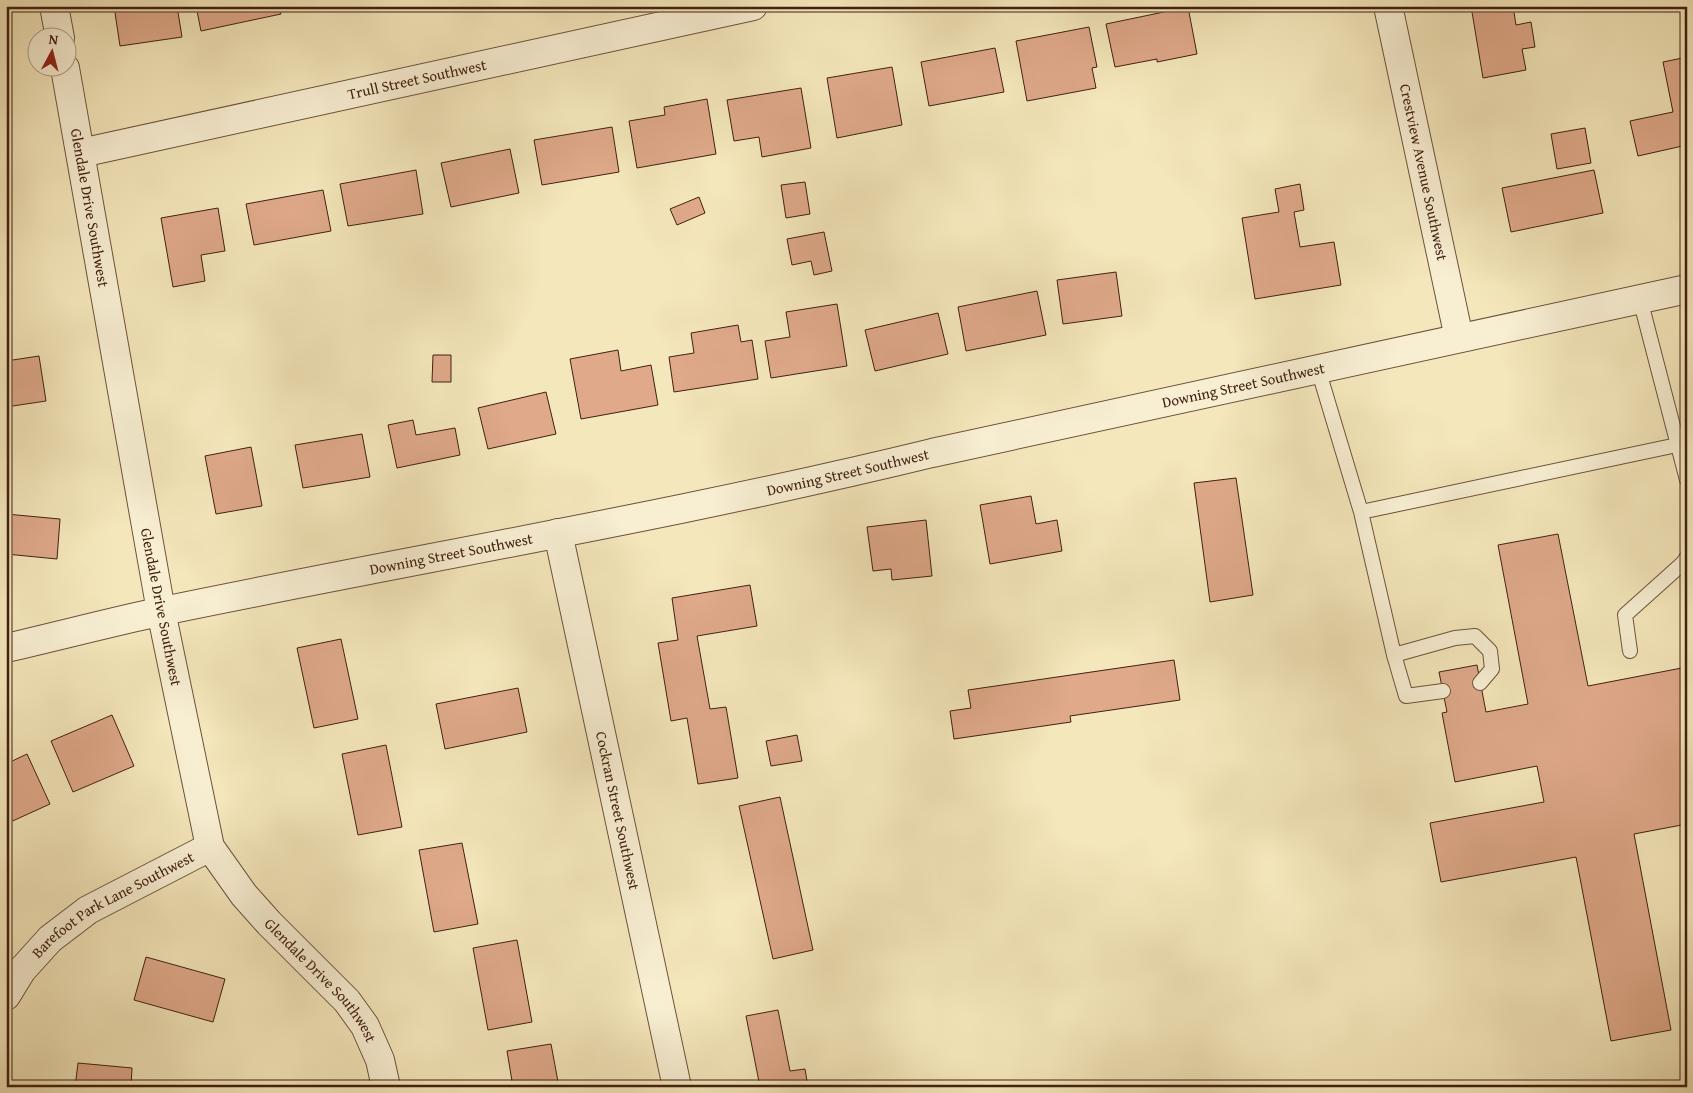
<svg xmlns="http://www.w3.org/2000/svg" width="1693" height="1093" font-family="'Gentium Book Plus',serif">
<style>
.building{fill:#dfa98a;stroke:#402012}
.lines{fill:none;stroke-linecap:round;stroke-linejoin:round}
.service-casing{stroke:#6d523c;stroke-width:16}
.minor-casing{stroke:#6d523c;stroke-width:30}
.tertiary-casing{stroke:#6d523c;stroke-width:30}
.service{stroke:#f8efd3;stroke-width:14}
.minor{stroke:#f8efd3;stroke-width:28}
.tertiary{stroke:#f8efd3;stroke-width:28}
.labels{text-anchor:middle;stroke-width:5;stroke-linejoin:round;paint-order:stroke}
.street-label{font-size:15px;fill:#402012;stroke:#f8efd3}
</style>
<rect width="100%" height="100%" fill="#f4e7bb"/>
<filter id="stains"><feTurbulence type="fractalNoise" baseFrequency=".004" numOctaves="4"/><feColorMatrix values="0 0 0 0 .2 0 0 0 0 .09 0 0 0 0 .02 0 0 0 .5 -.17"/></filter>
<radialGradient id="worn" r=".72"><stop offset=".6" stop-color="#630" stop-opacity="0"/><stop offset="1" stop-color="#630" stop-opacity=".3"/></radialGradient>
<path class="building" d="M114,6H177L182,37L120,46Z
M196,6H279L281,14L201,31Z
M1471,6H1513L1516,25L1531,22L1535,47L1522,49L1526,70L1483,78Z
M1188,7L1197,54L1157,62V59L1115,67L1106,24Z
M1089,27L1097,67L1092,68L1096,88L1027,101L1016,41Z
M995,48L1004,92L929,106L921,62Z
M1687,57V145L1638,156L1630,121L1673,112L1663,62Z
M892,67L902,125L837,138L827,78Z
M801,88L811,148L762,157L759,137L734,141L727,100Z
M707,99L716,154L637,168L629,121L665,115L664,107Z
M612,127L619,172L542,185L534,140Z
M1585,128L1591,163L1557,169L1551,134Z
M510,149L519,193L451,207L441,163Z
M416,170L423,214L348,226L340,184Z
M1594,170L1603,213L1511,232L1502,188Z
M805,182L810,214L786,218L781,185Z
M1300,184L1304,210L1294,212L1300,247L1334,242L1341,285L1255,299L1242,218L1279,212L1275,189Z
M323,190L331,231L254,245L246,204Z
M699,197L705,213L677,225L670,209Z
M218,208L225,251L201,255L205,281L173,287L161,218Z
M824,232L832,271L814,275L811,261L792,265L787,239Z
M1116,272L1122,316L1063,324L1057,280Z
M1037,291L1046,335L966,351L958,307Z
M837,304L847,366L771,378L765,341L790,337L786,312Z
M938,313L948,354L875,371L865,330Z
M738,325L741,342L752,340L758,379L674,392L669,357L694,353L691,333Z
M618,350L621,371L651,365L658,405L581,419L570,359Z
M433,355H451V382H432Z
M39,356L46,401L6,407V361Z
M546,392L556,434L488,449L478,408Z
M413,420L416,435L455,428L460,455L397,468L388,425Z
M362,434L370,477L303,488L295,445Z
M251,447L262,506L216,514L205,456Z
M1236,478L1253,595L1210,602L1194,483Z
M1031,496L1036,524L1057,520L1062,551L990,564L980,505Z
M6,514L60,519L57,559L6,554Z
M926,520L932,576L892,580L891,569L873,571L867,527Z
M1558,534L1588,686L1687,667V824L1634,834L1671,1030L1611,1041L1576,857L1441,882L1430,823L1544,802L1537,766L1455,782L1442,713L1447,712L1439,672L1477,665L1486,712L1528,704L1498,545Z
M750,585L757,626L697,636L710,709L726,707L738,778L698,784L687,718L671,721L658,643L678,640L672,598Z
M341,639L358,719L314,728L297,648Z
M1174,660L1180,700L1070,716L1071,722L954,739L950,711L971,708L968,690Z
M518,688L527,732L445,749L436,704Z
M112,715L134,766L73,792L51,741Z
M797,735L802,761L771,766L766,741Z
M386,745L402,827L358,835L342,754Z
M27,754L50,804L6,824V764Z
M780,797L813,950L773,959L739,806Z
M462,843L478,924L434,932L419,850Z
M517,940L532,1022L488,1030L473,948Z
M146,957L225,979L213,1022L134,1000Z
M778,1010L790,1071L805,1069L808,1087H760L746,1016Z
M551,1044L559,1087H513L507,1051Z
M78,1063L132,1068L131,1087H75Z"/>
<g class="lines">
<g class="service-casing">
<path id="service" d="M1640,299L1687,480
M1318,369L1361,512L1677,445
M1361,512L1394,655L1406,696L1443,691
M1630,651L1625,615L1683,563L1687,557
M1394,655L1455,638L1475,636L1490,651L1492,669L1480,683"/>
</g>
<g class="minor-casing">
<g id="minor">
<path id="s1" d="M1388,6L1459,338"/>
<path id="s2" d="M81,153L753,6"/>
<path id="s3" d="M558,533L677,1087"/>
<path id="s4" d="M161,611L210,847L244,895L269,923L347,1001L365,1026L380,1060L386,1087"/>
<path id="s5" d="M6,996L22,970L50,939L88,910L210,847"/>
</g>
</g>
<g class="tertiary-casing">
<g id="tertiary">
<path d="M54,6L60,38"/>
<path id="s6" d="M65,68L161,611"/>
<path id="s7" d="M6,648C59,636 111,622 163,611C419,558 678,515 932,453L1687,289"/>
</g>
</g>
<use href="#service" class="service"/>
<use href="#minor" class="minor"/>
<use href="#tertiary" class="tertiary"/>
</g>
<g class="labels">
<g class="street-label">
<text dy="5" stroke="none"><textPath href="#s2" startOffset="344">Trull Street Southwest</textPath></text>
<text dy="5" stroke="none"><textPath href="#s1" startOffset="170">Crestview Avenue Southwest</textPath></text>
<text dy="5" stroke="none"><textPath href="#s6" startOffset="142">Glendale Drive Southwest</textPath></text>
<text dy="5" stroke="none"><textPath href="#s7" startOffset="1265">Downing Street Southwest</textPath></text>
<text dy="5" stroke="none"><textPath href="#s7" startOffset="860">Downing Street Southwest</textPath></text>
<text dy="5" stroke="none"><textPath href="#s7" startOffset="455">Downing Street Southwest</textPath></text>
<text transform="translate(161 607) rotate(79)" y="5">Glendale Drive Southwest</text>
<text dy="5" stroke="none"><textPath href="#s3" startOffset="284">Cockran Street Southwest</textPath></text>
<text dy="5" stroke="none"><textPath href="#s5" startOffset="144">Barefoot Park Lane Southwest</textPath></text>
<text dy="5" stroke="none"><textPath href="#s4" startOffset="415">Glendale Drive Southwest</textPath></text>
</g>
</g>
<rect width="1693" height="1093" fill="none" stroke="#f4e7bb" stroke-width="25"/>
<rect x="8" y="8" width="1678" height="1078" fill="none" stroke="#402012" stroke-width="2.5"/>
<rect x="12" y="12" width="1668" height="1068" fill="none" stroke="#402012"/>
<g transform="translate(52 52) rotate(7)"><circle r="24" fill="#f8efd3" stroke="#ae9c86"/>
<path d="M0-4L9 19L0 12L-9 19Z" fill="#8f2418"/>
<text y="-8" font-size="14" font-weight="bold" text-anchor="middle" fill="#402012">N</text>
</g>
<rect width="100%" height="100%" filter="url(#stains)"/>
<rect width="100%" height="100%" fill="url(#worn)"/>
</svg>
